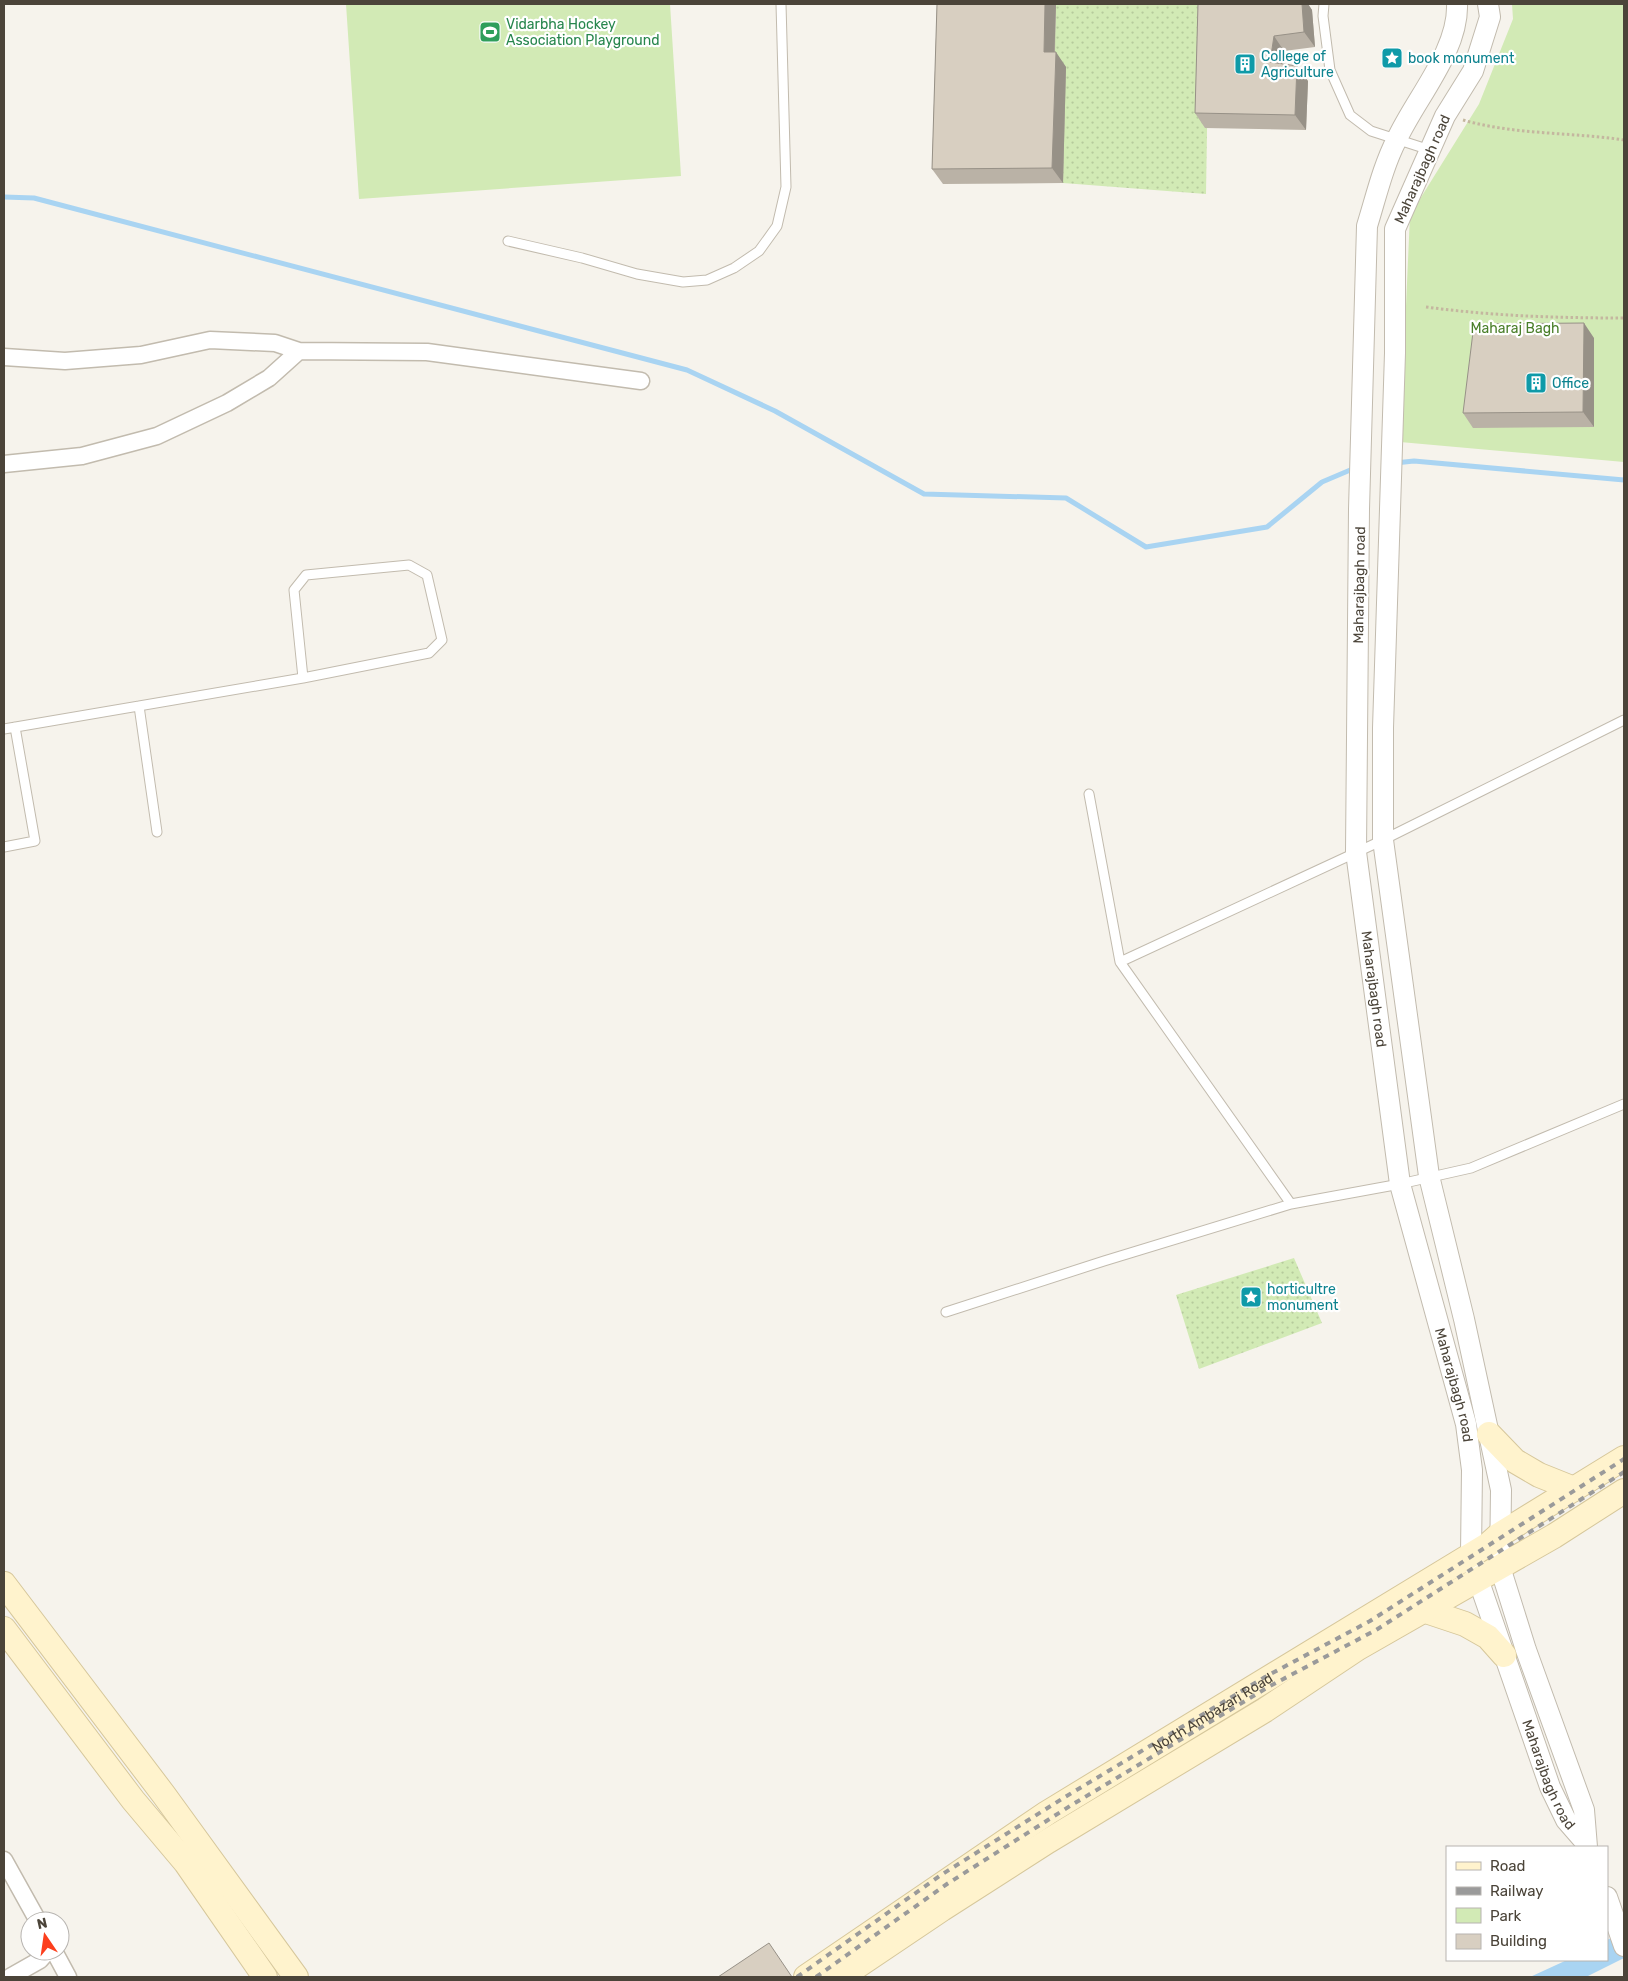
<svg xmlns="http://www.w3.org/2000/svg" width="1628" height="1981" font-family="Rubik,sans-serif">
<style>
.grass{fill:url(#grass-dots)}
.park{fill:#d2eab5}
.water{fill:#a9d4f2}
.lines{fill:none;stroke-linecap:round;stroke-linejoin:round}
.stream{stroke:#a9d4f2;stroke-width:5}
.service-casing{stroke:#c2bbae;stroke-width:11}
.minor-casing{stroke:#c2bbae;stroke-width:19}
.tertiary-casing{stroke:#c2bbae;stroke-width:22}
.secondary-casing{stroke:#d6c79b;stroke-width:26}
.path{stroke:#c4b79f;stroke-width:3;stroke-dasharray:2.5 2.5;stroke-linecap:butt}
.service{stroke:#fff;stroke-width:9}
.minor{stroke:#fff;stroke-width:16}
.tertiary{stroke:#fff;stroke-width:20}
.secondary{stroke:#fff3cd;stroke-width:24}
.rail{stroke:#9a9a9a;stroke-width:4;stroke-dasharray:6 6;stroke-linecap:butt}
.wall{fill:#bab2a6}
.shaded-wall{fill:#979187}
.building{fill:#d8cfc1;stroke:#979187}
.labels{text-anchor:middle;stroke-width:4.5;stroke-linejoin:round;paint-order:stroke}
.leisure-label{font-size:14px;fill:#27864d;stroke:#fff;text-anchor:start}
.culture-label{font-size:14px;fill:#0d838f;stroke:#fff;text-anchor:start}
.street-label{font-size:14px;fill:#4b4439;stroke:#fff}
.park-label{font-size:14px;fill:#4a7f2a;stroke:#fff}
</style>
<defs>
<pattern id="grass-dots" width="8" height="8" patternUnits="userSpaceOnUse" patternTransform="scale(1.25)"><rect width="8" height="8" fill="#d2eab5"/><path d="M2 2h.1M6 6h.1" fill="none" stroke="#b6ca9c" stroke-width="1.8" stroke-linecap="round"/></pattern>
</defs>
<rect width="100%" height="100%" fill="#f6f3ec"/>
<path class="grass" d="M1056,4H1209L1206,194L1063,183L1054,67Z
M1294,1258L1322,1323L1199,1369L1176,1295Z"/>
<path class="park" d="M346,4H670L681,176L359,199Z
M1512,4H1624V462L1400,442L1410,215L1479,104L1513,19Z"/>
<path class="water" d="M1624,1932V1958L1586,1977H1530L1567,1960H1607V1940Z"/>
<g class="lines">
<path class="stream" d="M4,197L34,198L687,370L775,411L924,494L1066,498L1146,547L1267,527L1322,482L1355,468
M1395,463L1414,461L1624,480"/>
<g class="service-casing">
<path id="service" d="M1324,4L1323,16L1330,70L1350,115L1371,131L1430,150
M508,241L582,258L637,274L683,282L707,280L734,268L759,251L777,226L786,187L781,4
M139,706L157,832
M4,729L303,678L429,653L442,640L427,575L409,565L306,575L294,590L303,678
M1089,794L1120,962
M4,847L35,841L15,727
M1291,1204L1120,962L1383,840L1624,720
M946,1312L1104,1261L1291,1204L1400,1184L1471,1168L1624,1104"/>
</g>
<g class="minor-casing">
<path id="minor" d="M4,357L65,361L141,355L210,340L275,343L299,351
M4,464L82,456L157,436L227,403L269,378L299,351L427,352L641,381
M4,1860L38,1921
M54,1951L68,1977
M10,1977L40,1960L48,1951"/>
</g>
<g class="tertiary-casing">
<g id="tertiary">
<path id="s1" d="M1457,4C1459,50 1416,98 1397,139C1383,166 1376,197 1367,226L1359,509L1356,852L1400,1184L1466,1424L1472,1470L1471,1554L1478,1579L1550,1787L1566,1820L1586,1843"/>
<path d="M1488,4L1490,17L1473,71L1445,116L1395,229V353L1383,728V840L1429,1176L1464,1319L1501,1490L1500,1567L1526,1650L1584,1810L1587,1847"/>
<path d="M1607,1897L1624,1946"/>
</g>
</g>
<g class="secondary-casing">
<g id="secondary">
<path d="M1489,1434L1515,1461L1539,1475L1574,1489"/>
<path d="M4,1584L164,1795L296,1977"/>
<path d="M1426,1611L1465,1624L1488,1637L1504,1655"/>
<path d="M4,1629L133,1800L186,1863L265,1977"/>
<path id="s2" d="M806,1977L1047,1813L1489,1544L1499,1535L1624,1458"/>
<path d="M841,1977L942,1909L1048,1841L1265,1710L1358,1648L1554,1536L1624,1491"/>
</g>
</g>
<path class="path" d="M1463,120C1515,135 1571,132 1624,140
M1426,307C1492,316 1558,318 1624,318"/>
<use href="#service" class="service"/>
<use href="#minor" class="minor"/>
<use href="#tertiary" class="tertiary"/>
<use href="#secondary" class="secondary"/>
<path class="rail" d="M797,1977L941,1875L1065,1797L1265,1677L1370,1621L1624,1459
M816,1977L947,1884L1070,1806L1270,1686L1376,1630L1624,1472"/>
</g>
<path class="wall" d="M937,4H1056L1055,52L1066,67L1063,183L943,184L932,169Z
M1198,4H1308L1312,10L1315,47L1284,51L1282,64L1308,81L1306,130L1205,128L1195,113Z
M1594,338V427L1473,428L1463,413Z"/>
<path class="shaded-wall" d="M1045,4H1056L1054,67L1044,52Z
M1302,4H1308L1312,10L1315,47L1304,32Z
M1274,36L1284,51L1280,77L1270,62Z
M1056,52L1066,67L1063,183L1052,168Z
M1297,66L1308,81L1306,130L1295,115Z
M1584,323L1594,338V427L1583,412Z"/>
<path class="building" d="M937,4H1045L1044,52H1056L1052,168L932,169Z
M1198,4H1302L1304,32L1274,36L1270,62L1297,66L1295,115L1195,113Z
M1584,323L1583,412L1463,413L1474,324Z
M769,1943L792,1977H718Z"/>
<defs>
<g id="stadium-square" transform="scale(1.125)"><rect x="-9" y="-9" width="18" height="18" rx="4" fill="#2e9e5b" stroke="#fff"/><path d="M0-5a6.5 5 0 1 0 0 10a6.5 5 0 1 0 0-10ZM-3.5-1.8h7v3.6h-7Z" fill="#fff"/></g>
<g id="sight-square" transform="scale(1.125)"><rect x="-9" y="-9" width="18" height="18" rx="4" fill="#0f9aa8" stroke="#fff"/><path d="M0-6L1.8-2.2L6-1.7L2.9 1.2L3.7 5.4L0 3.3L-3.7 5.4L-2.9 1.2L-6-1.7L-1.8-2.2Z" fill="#fff"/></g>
<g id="building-square" transform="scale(1.125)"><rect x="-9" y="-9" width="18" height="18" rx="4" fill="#0f9aa8" stroke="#fff"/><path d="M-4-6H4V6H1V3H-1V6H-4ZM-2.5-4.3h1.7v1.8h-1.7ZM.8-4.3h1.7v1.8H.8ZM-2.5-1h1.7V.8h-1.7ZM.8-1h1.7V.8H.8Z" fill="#fff"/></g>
</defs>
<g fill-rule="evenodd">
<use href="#stadium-square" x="490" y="32"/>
<use href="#sight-square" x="1392" y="58"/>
<use href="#building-square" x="1245" y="64"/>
<use href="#building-square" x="1536" y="383"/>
<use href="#sight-square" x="1251" y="1297"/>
</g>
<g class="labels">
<g class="leisure-label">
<text x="506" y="29">Vidarbha Hockey<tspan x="506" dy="16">Association Playground</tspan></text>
</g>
<g class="culture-label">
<text x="1261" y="61">College of<tspan x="1261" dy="16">Agriculture</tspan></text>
<text x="1408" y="63">book monument</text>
<text x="1552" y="388">Office</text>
<text x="1267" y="1294">horticultre<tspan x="1267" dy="16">monument</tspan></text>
</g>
<g class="street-label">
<text transform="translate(1422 169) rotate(-66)" y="5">Maharajbagh road</text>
<text transform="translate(1359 585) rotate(-89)" y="5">Maharajbagh road</text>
<text dy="5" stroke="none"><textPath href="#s1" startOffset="1006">Maharajbagh road</textPath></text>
<text dy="5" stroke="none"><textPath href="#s1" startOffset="1411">Maharajbagh road</textPath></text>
<text dy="5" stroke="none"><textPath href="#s2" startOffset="485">North Ambazari Road</textPath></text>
<text dy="5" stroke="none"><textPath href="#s1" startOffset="1816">Maharajbagh road</textPath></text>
</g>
<g class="park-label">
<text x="1515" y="333">Maharaj Bagh</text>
</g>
</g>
<rect width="1628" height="1981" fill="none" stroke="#4b4439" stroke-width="10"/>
<rect x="1446" y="1846" width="162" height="115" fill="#ffffff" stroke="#b7b4b0"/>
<rect x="1456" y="1862" width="25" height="8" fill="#fff3cd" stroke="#b7b4b0"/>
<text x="1490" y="1871" font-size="15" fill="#4b4439">Road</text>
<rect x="1456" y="1887" width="25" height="8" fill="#9a9a9a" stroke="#b7b4b0"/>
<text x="1490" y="1896" font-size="15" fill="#4b4439">Railway</text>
<rect x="1456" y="1908" width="25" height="15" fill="#d2eab5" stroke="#b7b4b0"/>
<text x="1490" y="1921" font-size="15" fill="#4b4439">Park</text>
<rect x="1456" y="1934" width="25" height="15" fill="#d8cfc1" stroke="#b7b4b0"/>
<text x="1490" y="1946" font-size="15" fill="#4b4439">Building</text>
<g transform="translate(45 1936) rotate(347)"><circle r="24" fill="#ffffff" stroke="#b7b4b0"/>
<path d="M0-4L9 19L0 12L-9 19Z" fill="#fc3f1d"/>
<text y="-8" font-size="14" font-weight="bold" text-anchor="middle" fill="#4b4439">N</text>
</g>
</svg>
